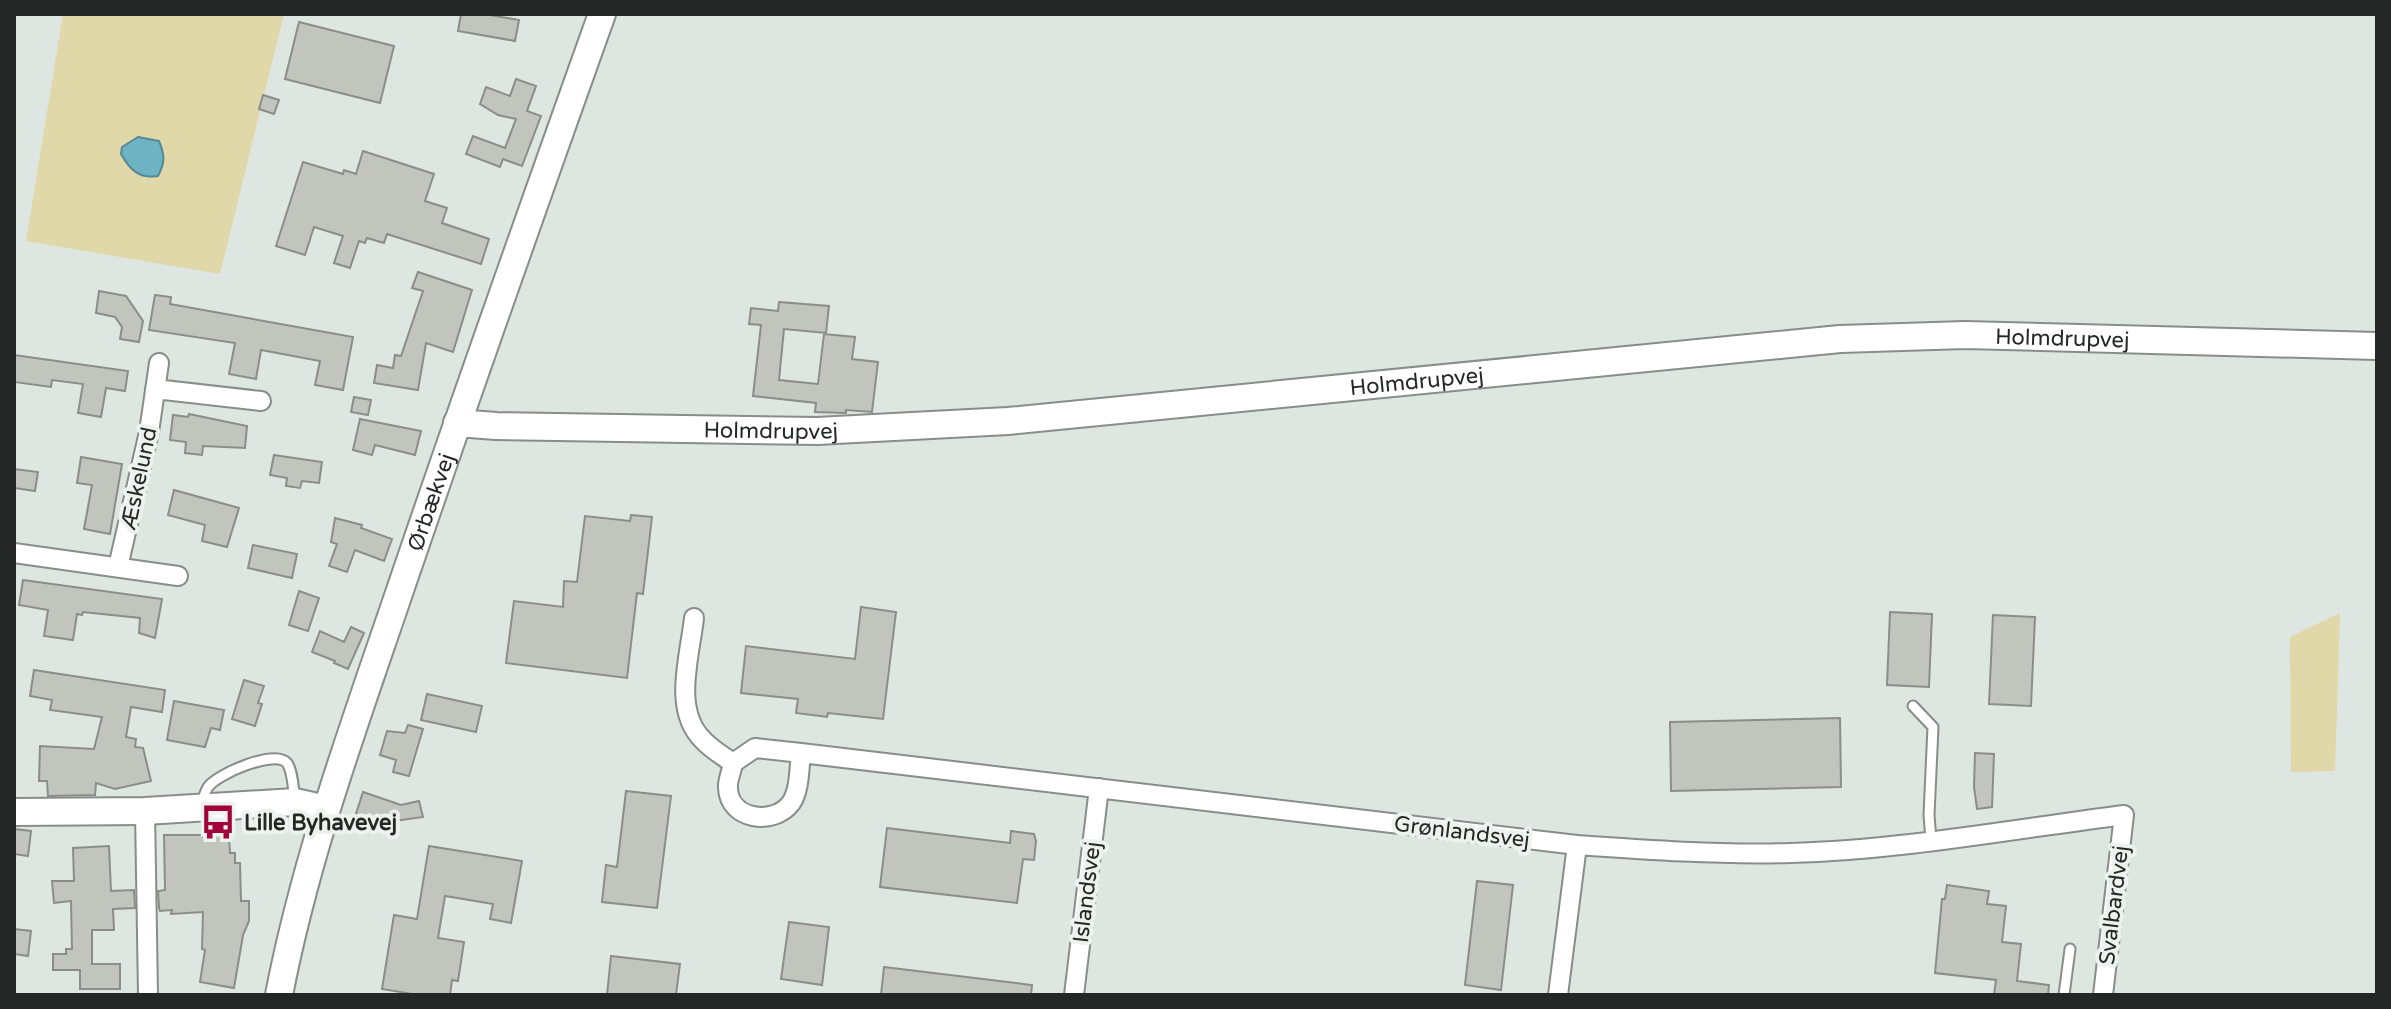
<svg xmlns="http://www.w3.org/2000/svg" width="2391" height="1009" font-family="'Varela Round',sans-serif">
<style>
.green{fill:#e0d8a8}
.water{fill:#6db3c4;stroke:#578994;stroke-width:2}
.building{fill:#c2c5be;stroke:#8a8e87;stroke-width:2}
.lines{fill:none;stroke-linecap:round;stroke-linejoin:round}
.lane-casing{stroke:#878e89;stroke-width:13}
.street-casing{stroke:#878e89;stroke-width:22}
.secondary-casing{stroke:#878e89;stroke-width:30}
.lane{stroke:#fff;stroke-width:9}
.street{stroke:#fff;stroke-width:18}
.secondary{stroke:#fff;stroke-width:26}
.labels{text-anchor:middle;stroke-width:8;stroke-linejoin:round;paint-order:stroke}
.street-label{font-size:22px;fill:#242725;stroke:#ecf3ee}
.poi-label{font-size:22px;font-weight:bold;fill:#242725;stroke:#ecf3ee;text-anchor:start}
</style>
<rect width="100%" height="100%" fill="#dee6e1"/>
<path class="green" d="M63,14H284L220,274L26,241Z
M2340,613L2335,771L2291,772L2290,637Z"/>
<path class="water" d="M138,137L159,141C165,155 165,163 158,176C139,179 130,170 121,154L122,147Z"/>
<path class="building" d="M461,14H484L519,20L515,41L458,31Z
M299,22L394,46L380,103L285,79Z
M516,79L536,86L527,111L541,116L522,166L503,159L500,167L466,154L473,136L505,148L516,119L498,115L480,104L486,87L510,96Z
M263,95L279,100L274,114L259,109Z
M363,151L434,174L425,201L447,208L442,223L489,239L481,264L387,234L384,243L367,238L365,243L359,241L350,268L334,263L343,236L314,227L305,255L276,246L303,162L343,174L344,170L356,174Z
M418,272L472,290L453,352L426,343L418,390L374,383L377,365L393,368L395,355L401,356L423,291L412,288Z
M99,291L126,296L143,321L139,342L120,339L122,327L115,317L96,313Z
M155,295L171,297L170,304L353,337L343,390L315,385L320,361L261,350L256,379L229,374L235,343L149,330Z
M779,302L829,306L826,333L784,329L779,380L818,384L824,334L855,337L852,359L878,362L872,412L846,410V413L815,412L816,403L753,396L761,325L749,324L751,308L778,311Z
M14,355L128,371L125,391L106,388L101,417L78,413L83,384L52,380L51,387L14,382Z
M354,397L371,400L368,415L351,412Z
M189,414L247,426L245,448L203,446L202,455L185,453L186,442L170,440L173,415L188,417Z
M360,419L421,431L415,455L375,445L372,455L353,450Z
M274,455L322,462L319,483L302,481L300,488L286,486L287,478L270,475Z
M81,457L122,464L110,534L84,529L92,485L77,483Z
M14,469L38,472L35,491L14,488Z
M174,490L239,508L227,547L202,541L205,525L168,515Z
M631,515L652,517L643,594L637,593L627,678L506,663L514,601L563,607L564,581L577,582L585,516L630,521Z
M335,518L362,525L361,528L392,539L384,561L355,550L347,572L329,566L337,544L331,542Z
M253,545L297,554L292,578L248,568Z
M23,580L162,599L155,638L139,633L140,618L83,612L82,615L77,614L73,640L44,636L48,610L19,605Z
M299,591L319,598L308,631L289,625Z
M861,607L896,612L883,719L828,713L827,717L796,713L798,699L741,693L746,646L855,659Z
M1890,612L1932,614L1929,687L1887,685Z
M1993,615L2035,617L2031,706L1989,704Z
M351,627L364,633L348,669L334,663L335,661L312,652L320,631L344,642Z
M34,670L165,690L162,712L131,707L126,737L136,739L135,747L143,748L151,781L115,789L96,783L95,795L48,796L47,781H39L40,746L94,749L102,717L50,710L52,700L30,696Z
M244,680L264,686L258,703L262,704L255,726L232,719Z
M427,694L482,706L476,732L421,720Z
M174,701L224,710L220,730L211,728L205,747L167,740Z
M1840,718L1841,787L1671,791L1670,722Z
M408,725L423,729L409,776L393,772L396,760L380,755L387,731L405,733Z
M1975,753L1994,754L1992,807L1977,809L1974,787Z
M626,791L671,796L657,908L602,902L606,865L617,867Z
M363,792L401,805L419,801L423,817L380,823V825L359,829L361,823L354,820Z
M887,828L1010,843L1011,831L1034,834L1036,841L1034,860L1023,859L1017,903L880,887Z
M14,829L31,831L28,856L14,854Z
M164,835H229L230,853H235V863H240L241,901H249V921L243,935L234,988L200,982L205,950L202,949L203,912L171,914L172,910L160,911L159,908L158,891L165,890Z
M109,846L111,891L134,890L135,908L113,909L114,930H92V964H120V989H80V970H53V954H66V949H72L71,901L54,903L52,881H74L73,848Z
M429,846L522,861L511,923L490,919L493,904L445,896L438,938L464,942L458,981L452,980L450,995H418L382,989L394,915L417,919Z
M1477,881L1513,885L1501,990L1465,985Z
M1947,885L1989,891L1987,904L2006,906L2002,942L2021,944L2017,981L2049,985L2048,995H1994L1996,980L1935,973L1942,899H1945Z
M789,922L829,927L822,985L781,979Z
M14,929L31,931L28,956L14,954Z
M611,956L680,964L676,995H607Z
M884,967L1032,985L1031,995H881Z"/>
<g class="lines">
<g class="lane-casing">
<path id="lane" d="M1913,706L1933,727L1929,815L1931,840
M201,805C203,799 205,792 208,787C217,774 275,749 287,763C293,771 293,789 295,799
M2064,995L2070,949"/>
</g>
<g class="street-casing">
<path id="street" d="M155,389L261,401
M14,553L178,576
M118,567L149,432L159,363
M694,618C690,656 672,710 703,740C711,749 723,756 733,763
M801,753C799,768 800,790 791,803C774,826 729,820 728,788C727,781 732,771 733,763L755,748L801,753L1577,845C1648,850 1719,855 1790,853C1902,850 2014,829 2124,815L2103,995
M145,811L148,995
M1074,995L1099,788
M1558,995L1577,845"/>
</g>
<g class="secondary-casing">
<g id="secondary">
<path id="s1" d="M457,423L496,426L817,431L1008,421L1840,339L1965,335L2377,346"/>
<path d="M14,812L145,811L295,802L326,809"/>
<path id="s2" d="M279,995C305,860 352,731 396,602C463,405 532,210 602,14"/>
</g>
</g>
<use href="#lane" class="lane"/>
<use href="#street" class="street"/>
<use href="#secondary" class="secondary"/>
</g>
<defs>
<g id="bus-bare" transform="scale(2.76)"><path d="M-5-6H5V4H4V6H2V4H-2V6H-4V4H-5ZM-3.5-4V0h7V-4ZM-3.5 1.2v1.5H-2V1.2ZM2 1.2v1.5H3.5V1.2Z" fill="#a10239" stroke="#ecf3ee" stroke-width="2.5" paint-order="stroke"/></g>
</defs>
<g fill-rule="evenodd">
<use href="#bus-bare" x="218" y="822"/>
</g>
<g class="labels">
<g class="street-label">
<text dy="8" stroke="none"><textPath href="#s1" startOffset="1610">Holmdrupvej</textPath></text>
<text dy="8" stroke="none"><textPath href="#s1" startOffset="962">Holmdrupvej</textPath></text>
<text dy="8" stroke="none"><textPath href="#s1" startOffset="314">Holmdrupvej</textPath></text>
<text transform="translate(138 478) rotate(-78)" y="8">Æskelund</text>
<text dy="8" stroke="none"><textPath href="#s2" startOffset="516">Ørbækvej</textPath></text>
<text transform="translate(1462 831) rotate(7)" y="8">Grønlandsvej</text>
<text transform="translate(1086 892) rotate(-83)" y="8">Islandsvej</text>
<text transform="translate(2113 905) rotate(-83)" y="8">Svalbardvej</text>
</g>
<g class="poi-label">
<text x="244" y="830">Lille Byhavevej</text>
</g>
</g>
<rect width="2391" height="1009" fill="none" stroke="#242725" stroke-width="32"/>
</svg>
